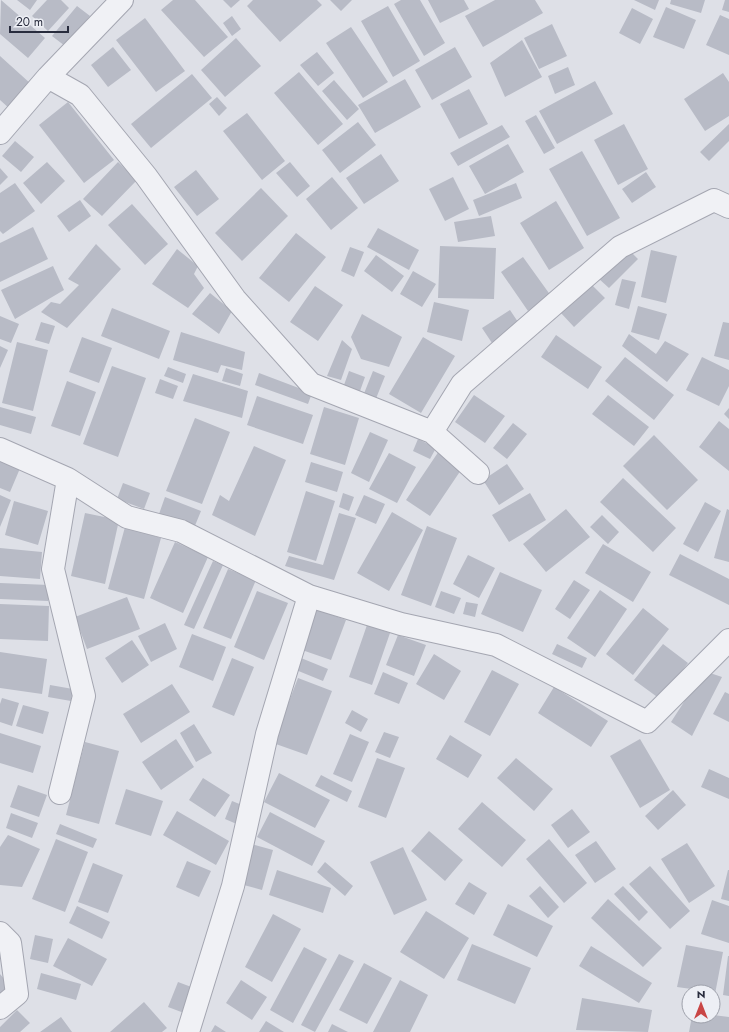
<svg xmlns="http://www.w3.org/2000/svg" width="729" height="1032" font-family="Jost,sans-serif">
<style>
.building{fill:#b8bbc6}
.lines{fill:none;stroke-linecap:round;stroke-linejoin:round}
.minor-casing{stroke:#a4a6b1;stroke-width:24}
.minor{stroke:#f0f1f5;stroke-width:22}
</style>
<rect width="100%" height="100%" fill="#dee0e7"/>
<path class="building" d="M1,0L45,38L28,58L0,34Z
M17,0H37L30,10Z
M47,0H61L69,8L48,31L32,16Z
M173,0H195L228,37L204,57L161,10Z
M223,0H240L231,8Z
M253,0H317L322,5L280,42L247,6Z
M330,0H352L341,11Z
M401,0H420L445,43L424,56L394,4Z
M428,0H464L469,9L440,23Z
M495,0H535L543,13L483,47L465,16Z
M634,0H659L655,10Z
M671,0H705L701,13L670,4Z
M725,0H729V12L722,10Z
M77,6L90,16L65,46L52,36Z
M388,6L420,61L393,77L361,21Z
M666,7L696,20L684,49L653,37Z
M632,8L653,19L640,44L619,33Z
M720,15L729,19V55L706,45Z
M232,16L241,29L232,36L223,23Z
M145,18L185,71L156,92L116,40Z
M552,24L567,56L539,69L524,38Z
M351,27L388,82L363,98L326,43Z
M236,38L261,66L225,97L201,70Z
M522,40L542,77L505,97L490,63Z
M113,47L131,70L108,87L91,65Z
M455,47L472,77L432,100L415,70Z
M317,52L334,73L318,86L300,65Z
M0,56L31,84L10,109L0,100Z
M568,67L575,85L555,94L548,76Z
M299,72L343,124L318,145L274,93Z
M723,73L729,82V116L705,131L684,99Z
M192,74L212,98L151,148L131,124Z
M405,79L421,107L375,133L358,105Z
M334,80L359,109L347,120L322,91Z
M595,81L613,114L557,144L539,111Z
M469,89L488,124L459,139L440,104Z
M217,97L227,108L219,116L209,104Z
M68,102L114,160L84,183L39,125Z
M247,113L285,161L262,180L223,131Z
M536,115L555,148L544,154L525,121Z
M358,122L376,145L340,173L322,150Z
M624,124L648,169L618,185L594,140Z
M729,124V141L709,161L700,152Z
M502,125L510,137L458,166L450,153Z
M15,141L34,157L21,172L2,156Z
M508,144L524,172L485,194L469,166Z
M582,151L620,218L587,236L549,169Z
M381,154L399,181L364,204L346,178Z
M47,162L65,181L41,204L23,183Z
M118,162L137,180L102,216L83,199Z
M290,162L310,186L297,197L276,173Z
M0,168L8,177L0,185Z
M196,170L219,199L197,216L174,187Z
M646,172L656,187L632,203L622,189Z
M332,177L358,208L331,230L306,199Z
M453,177L469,209L445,221L429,189Z
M15,183L35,211L3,234L0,231V193Z
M516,183L522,198L479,216L473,200Z
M261,188L288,216L242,261L215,233Z
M80,200L91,216L69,232L57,216Z
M556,201L584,248L549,270L520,223Z
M132,204L168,244L145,265L108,225Z
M491,216L495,236L458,242L454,222Z
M33,227L48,259L0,282V243Z
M378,228L419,250L409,270L367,247Z
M296,233L326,257L289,302L259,278Z
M96,244L121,269L67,328L41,312L51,302L60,304L79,285L68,279Z
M440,246L496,248L494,299L438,298Z
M350,247L364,252L354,277L341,271Z
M627,248L638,259L609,288L598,278Z
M177,249L198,266L194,274L204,288L188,308L152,284Z
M651,250L677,256L666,303L641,297Z
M376,255L404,276L392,292L364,271Z
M523,257L551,296L528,311L501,272Z
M53,266L64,290L15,319L1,290Z
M413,271L436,284L422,307L400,294Z
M622,279L636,282L629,309L615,305Z
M591,284L605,298L574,327L560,312Z
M315,286L343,305L318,341L290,322Z
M210,293L232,311L219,334L192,314Z
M434,302L469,310L462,341L427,332Z
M638,306L667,314L659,340L631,332Z
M112,308L170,331L159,359L101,336Z
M510,310L520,325L492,343L482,328Z
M362,314L402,337L389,367L361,359L351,337Z
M0,316L19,324L11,343L0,339Z
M41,322L55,326L49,344L35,340Z
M723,322L729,323V360L714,356Z
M181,332L245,352L242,370L221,365L218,373L173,360Z
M629,334L656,354L665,341L689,354L667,382L622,346Z
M556,335L602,367L588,389L541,357Z
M82,337L112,348L99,383L69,372Z
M423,337L455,356L421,413L389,394Z
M342,340L352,349L341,380L327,376Z
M17,342L48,350L33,411L2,403Z
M0,346L8,350L0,368Z
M625,357L674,395L654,420L605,381Z
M702,357L729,370V386L719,406L686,390Z
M112,366L146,378L118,457L83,444Z
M168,367L186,374L183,383L164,376Z
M226,368L243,374L240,386L222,381Z
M349,371L365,377L360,391L344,385Z
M373,371L385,376L375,401L363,396Z
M259,373L312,393L308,404L255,385Z
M193,374L248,391L242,418L183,401Z
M160,379L178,386L173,399L155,393Z
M67,381L96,392L80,436L51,426Z
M474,395L505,416L485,443L455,422Z
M608,395L649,427L634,446L592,414Z
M257,396L313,415L303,444L247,425Z
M0,407L36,417L31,434L0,425Z
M324,407L359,418L345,465L310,454Z
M729,408V419L724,414Z
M195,418L230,432L202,504L166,491Z
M719,421L729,429V471L699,447Z
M513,423L527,434L507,459L493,448Z
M370,432L388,440L369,482L351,473Z
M654,435L698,480L667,510L623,466Z
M418,439L436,448L430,459L413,451Z
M254,446L286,460L255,536L212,515L220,495L229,501Z
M439,451L463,467L430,516L406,500Z
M389,453L416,467L397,503L369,489Z
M0,457L21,466L10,492L0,488Z
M311,462L343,472L337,492L305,482Z
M507,464L524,489L499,505L483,480Z
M623,478L676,528L653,552L600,502Z
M123,483L150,493L144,509L117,499Z
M306,491L335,501L316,561L287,552Z
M343,493L354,497L349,511L339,507Z
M530,493L546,520L509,542L492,515Z
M0,495L11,500L0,527Z
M364,495L385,504L376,524L355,515Z
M165,497L201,511L194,528L159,514Z
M14,501L48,511L38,545L5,535Z
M705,502L721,511L698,552L683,544Z
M566,509L590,537L546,572L523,544Z
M727,509L729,510V562L714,558Z
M392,512L423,530L389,591L357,573Z
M85,513L119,520L105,584L71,576Z
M339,513L356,518L334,580L285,566L289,556L323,565Z
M602,515L619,532L608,544L590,527Z
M427,526L457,538L431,606L401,595Z
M125,527L161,538L144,599L108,589Z
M175,542L208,557L183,613L150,598Z
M603,544L651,572L633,602L585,573Z
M0,548L42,552L40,579L0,576Z
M680,554L729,579V605L669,575Z
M468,555L495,568L479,598L453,584Z
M213,561L223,565L194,629L184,625Z
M228,569L256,580L231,639L203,628Z
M500,572L542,590L523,632L481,614Z
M574,580L590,590L570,619L555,609Z
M0,583L49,585L48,601L0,599Z
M600,590L627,609L595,657L567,638Z
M257,591L288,603L264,660L234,647Z
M441,591L461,598L454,614L435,607Z
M127,597L140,629L87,649L75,617Z
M466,602L478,604L475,617L463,614Z
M0,604L49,606L48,641L0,639Z
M643,608L669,629L633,675L606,654Z
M316,609L346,620L331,660L302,650Z
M165,623L177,649L151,662L138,636Z
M367,625L390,633L372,685L349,677Z
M192,634L226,647L213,681L179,667Z
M398,635L426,645L414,676L386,665Z
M132,640L149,665L122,683L105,658Z
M557,644L587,658L582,668L552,654Z
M663,644L688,663L660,699L634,680Z
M0,652L47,659L42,694L0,688Z
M434,654L461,671L444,700L416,684Z
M232,658L254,667L234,716L212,707Z
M301,658L328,669L323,681L296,670Z
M492,670L519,684L490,736L464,722Z
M704,671L722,677L692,736L671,722Z
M383,672L408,683L399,704L374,694Z
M298,678L332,691L307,755L273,743Z
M172,684L190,712L141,743L123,714Z
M50,685L73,689L71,701L48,697Z
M554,687L608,721L591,747L538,713Z
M725,692L729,694V722L713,714Z
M2,698L19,703L12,726L0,722V704Z
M23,705L49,712L43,734L16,726Z
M352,710L368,719L361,732L345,723Z
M194,724L212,753L196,762L180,733Z
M384,732L399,737L390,758L375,752Z
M0,733L41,746L33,773L0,763Z
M350,734L369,742L352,782L333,774Z
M450,735L482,755L468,778L436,759Z
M176,739L194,767L161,790L142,762Z
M640,739L670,790L640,808L610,756Z
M85,742L119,751L99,824L66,815Z
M377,758L405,768L386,818L358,807Z
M516,758L553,789L534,811L497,778Z
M709,769L729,778V799L701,787Z
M279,773L330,800L315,828L264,802Z
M321,775L352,791L347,802L315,786Z
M203,778L230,795L215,817L189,800Z
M18,785L47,795L39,817L10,807Z
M126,789L163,801L151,836L115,824Z
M673,790L686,805L658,830L645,816Z
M232,801L247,807L239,825L225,819Z
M482,802L526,840L502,867L458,829Z
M572,809L590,832L568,848L551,825Z
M177,811L229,841L216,865L163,835Z
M270,812L325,841L312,866L257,837Z
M11,813L38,823L32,838L6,828Z
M60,824L97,839L93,848L56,834Z
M429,831L463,860L445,881L411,851Z
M8,835L40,849L22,887L0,885V847Z
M56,839L88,852L65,912L32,899Z
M549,839L587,883L564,903L526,859Z
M596,841L616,869L595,883L575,855Z
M687,843L715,886L689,903L661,859Z
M251,844L273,850L262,890L240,884Z
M403,847L427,900L394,915L370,862Z
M187,861L211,871L199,897L176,887Z
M325,862L353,886L345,896L317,872Z
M93,863L123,875L108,913L78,902Z
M650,866L690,911L670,929L629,884Z
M277,870L331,888L323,913L269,895Z
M728,870H729V901L721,899Z
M469,882L487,893L474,915L455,904Z
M540,886L559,907L548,918L529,896Z
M623,886L648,912L639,921L614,894Z
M608,899L662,948L643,967L591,918Z
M712,900L729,906V943L701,934Z
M508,904L553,926L537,957L493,935Z
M77,906L110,922L102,939L69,923Z
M426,911L469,938L444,979L400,952Z
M273,914L301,929L272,982L245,967Z
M35,935L53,939L48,963L30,959Z
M68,938L107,959L92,986L53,966Z
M472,944L531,968L515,1004L457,980Z
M686,945L723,952L715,994L713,992L677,987Z
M591,946L652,983L639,1003L579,966Z
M304,947L327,959L293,1023L270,1010Z
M339,954L354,961L315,1032L301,1025Z
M728,956H729V996L723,995Z
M364,963L392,978L367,1024L339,1010Z
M41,973L81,984L76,1000L37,989Z
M0,974L14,991L0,1002Z
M241,980L267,997L252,1020L226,1003Z
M400,980L428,995L410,1032H373Z
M178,982L194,988L184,1013L168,1007Z
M582,998L652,1010L648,1032L576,1030Z
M144,1002L167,1028L162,1032H110Z
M17,1010L30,1023L20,1032H0V1027Z
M713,1015L729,1017V1032H689L692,1016Z
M61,1017L72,1032H40Z
M266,1021L284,1032H259Z
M332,1024L348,1032H328Z
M215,1025L226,1032H211Z"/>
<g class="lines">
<g class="minor-casing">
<path id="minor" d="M48,77L80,95L146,176L235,299L311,384L432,432L462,384L620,247L714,200L729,207
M0,133L48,77L122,0
M432,432L478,473
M0,449L68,479L53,569L84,696L60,793
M68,479L127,517L181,531L309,596L401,624L496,645L647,722L729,640
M0,933L10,943L17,994L0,1008
M188,1032L233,886L267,734L309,596"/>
</g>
<use href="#minor" class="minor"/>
</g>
<g transform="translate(701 1004)"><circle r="19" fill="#edeff5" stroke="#9ea1ab"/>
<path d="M0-3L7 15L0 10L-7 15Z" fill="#c94646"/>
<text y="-6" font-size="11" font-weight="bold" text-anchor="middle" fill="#282c3d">N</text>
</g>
<path d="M10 26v6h58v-6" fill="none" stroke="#282c3d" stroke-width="2"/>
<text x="16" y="26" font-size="12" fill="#282c3d" stroke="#edeff5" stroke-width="3" paint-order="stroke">20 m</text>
</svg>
